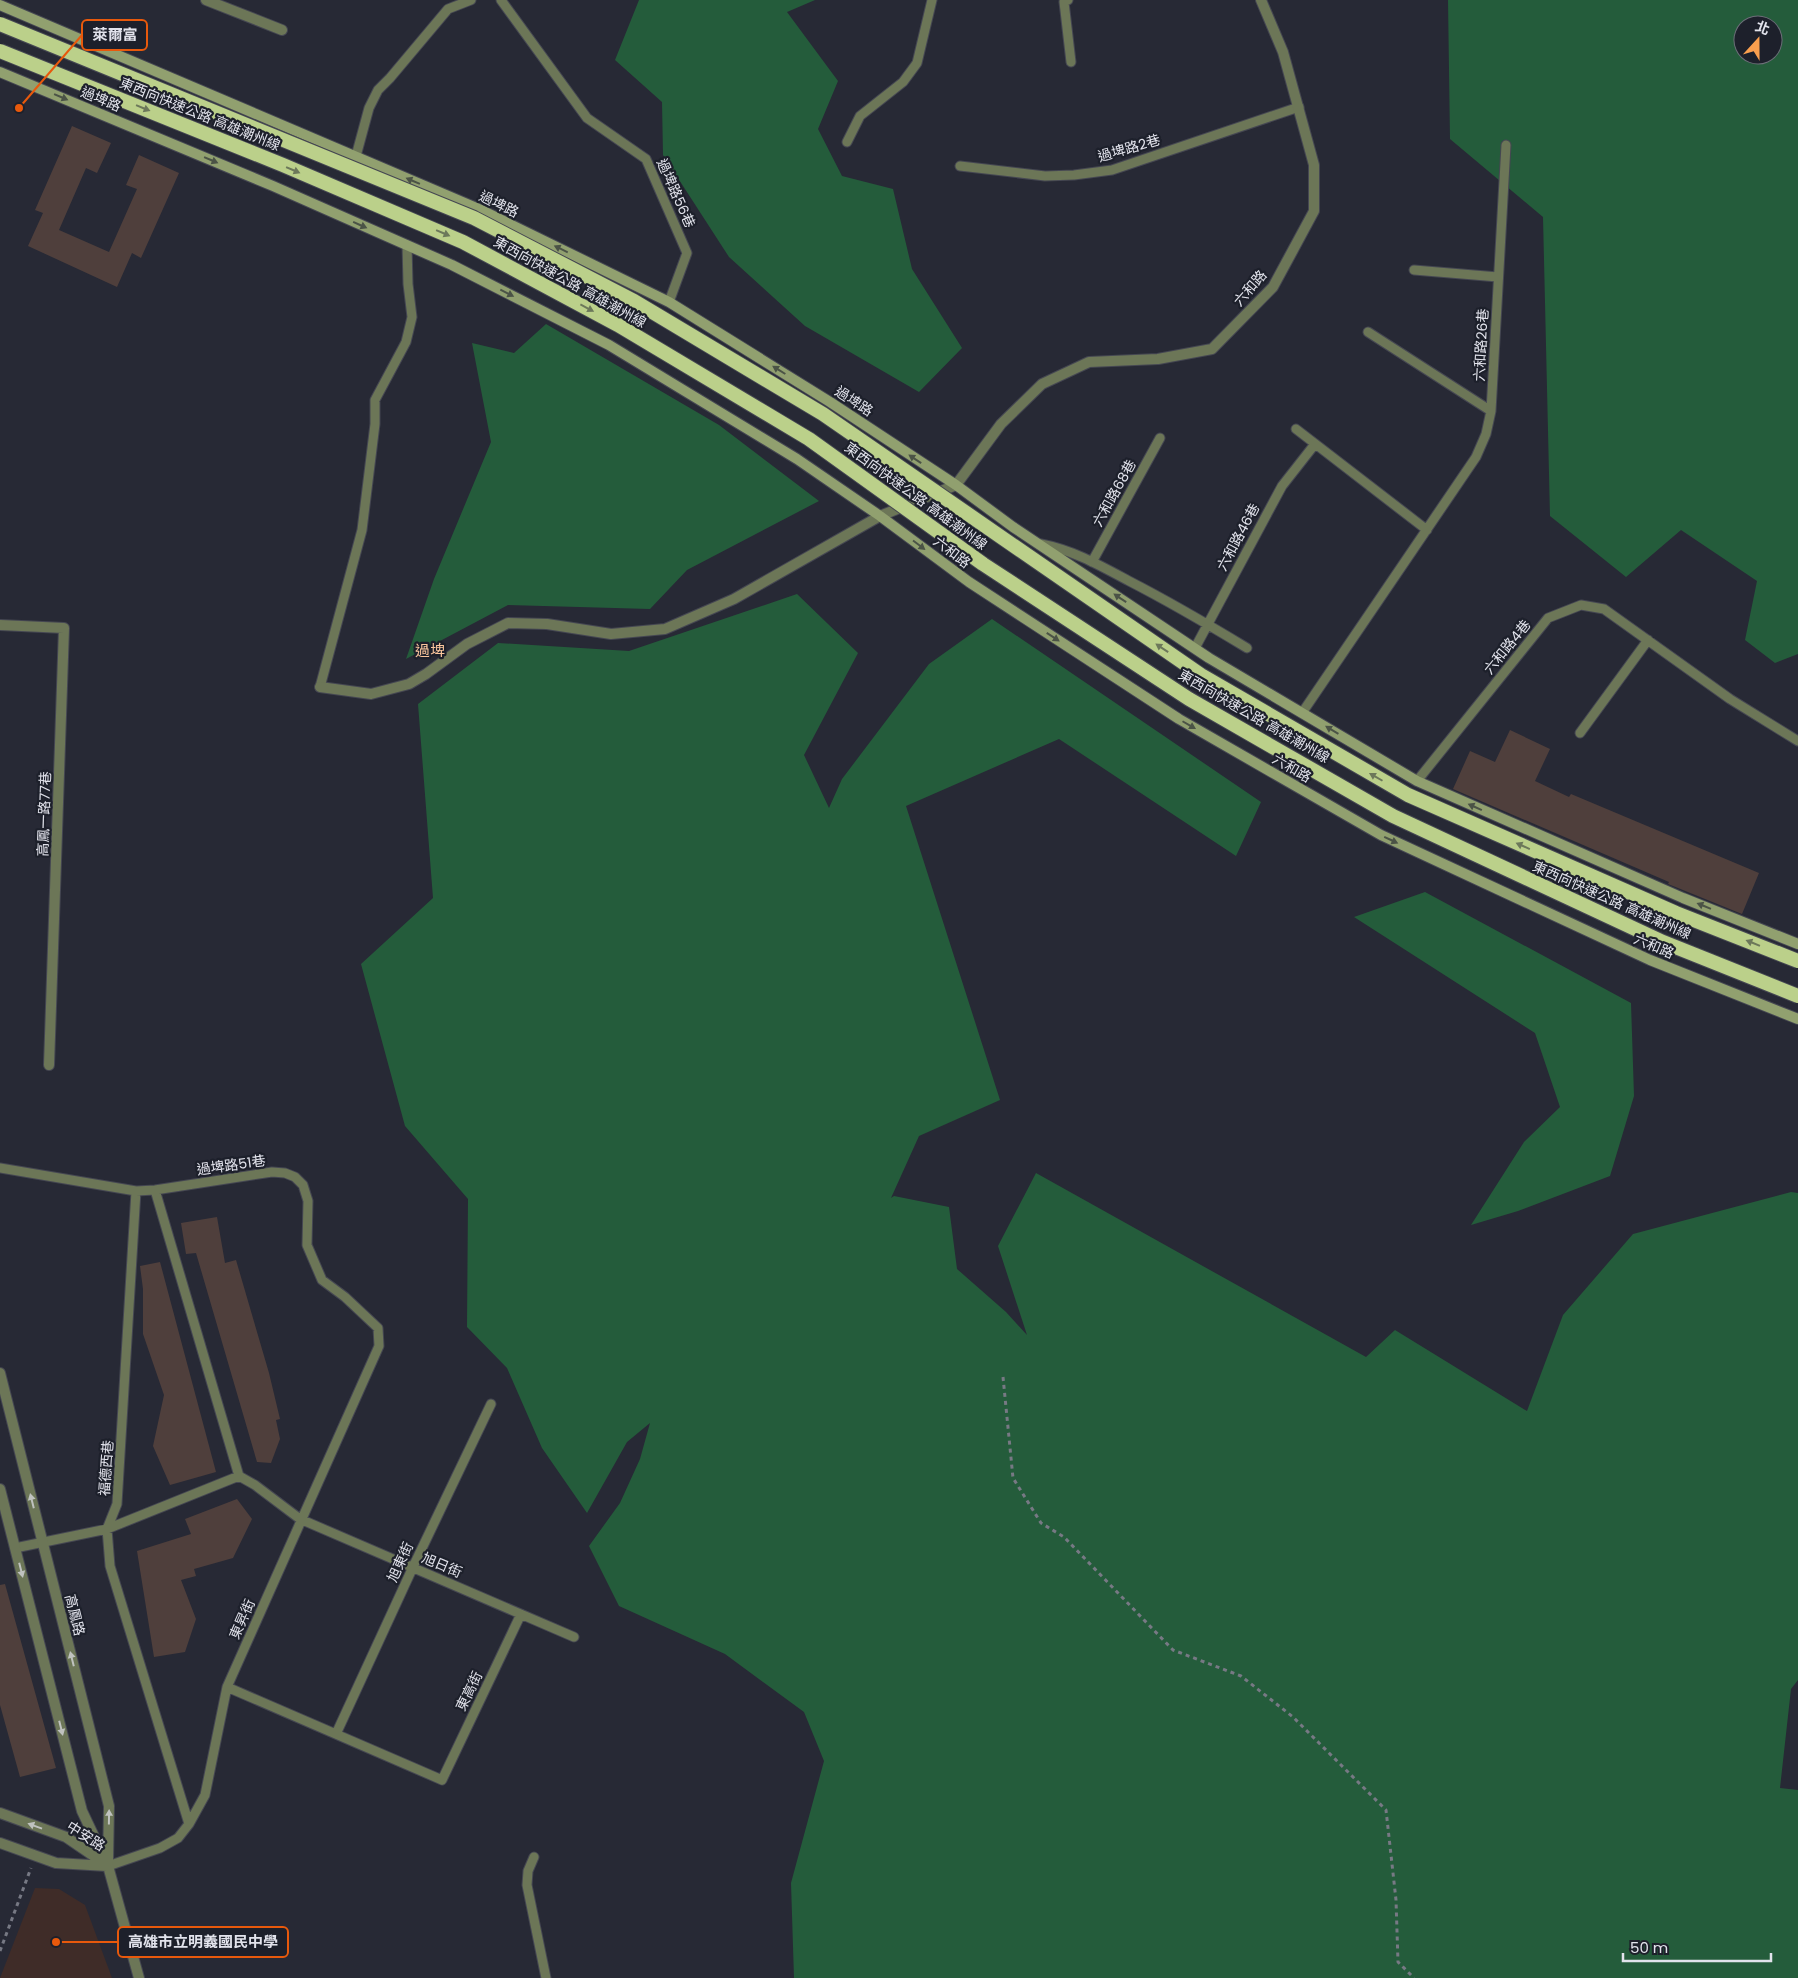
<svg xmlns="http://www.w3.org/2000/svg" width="1798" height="1978" font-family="Poppins,'Noto Sans TC',sans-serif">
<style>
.education{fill:#3f2c28}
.green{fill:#245c3b;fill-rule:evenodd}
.building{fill:#4f3f3c}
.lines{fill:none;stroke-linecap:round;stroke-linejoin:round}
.service-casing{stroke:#454752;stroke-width:11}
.minor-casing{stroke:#454752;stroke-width:12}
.tertiary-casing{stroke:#454752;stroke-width:12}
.secondary-casing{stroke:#454752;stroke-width:12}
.path{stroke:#777984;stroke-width:3;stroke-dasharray:4 4;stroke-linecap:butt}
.service{stroke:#6c7657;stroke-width:9}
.minor{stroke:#6c7657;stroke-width:10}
.tertiary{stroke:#6c7657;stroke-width:10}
.secondary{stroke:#91a06f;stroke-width:10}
.trunk-bridge-casing{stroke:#454752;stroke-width:16;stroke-linecap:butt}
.trunk-bridge{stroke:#bbd08a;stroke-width:14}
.oneway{fill:#4b5346}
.oneway2{fill:#6c785a}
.oneway3{fill:#bfc2bf}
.labels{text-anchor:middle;stroke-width:4.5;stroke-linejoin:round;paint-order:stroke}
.street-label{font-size:14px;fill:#e2e3ec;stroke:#1d202b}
.neighbourhood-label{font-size:15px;fill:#fac69d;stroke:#1d202b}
.leader{fill:none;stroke:#e8590c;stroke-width:2}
.callout-dot{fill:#e8590c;stroke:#1d202b;stroke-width:2}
.callout{fill:#1d202b;stroke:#e8590c;stroke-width:2}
.callout-label{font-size:15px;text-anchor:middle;font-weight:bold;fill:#e2e3ec}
</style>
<rect width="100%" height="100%" fill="#272935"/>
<path class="education" d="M35,1888L59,1889L85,1905L112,1978H0Z"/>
<path class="green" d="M639,0H815L787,12L838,81L818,129L842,176L893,189L912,269L962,348L919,392L805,326L729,257L663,155L662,102L615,60Z
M1448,0H1798V654L1775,663L1745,640L1757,581L1681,530L1626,577L1550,516L1543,217L1450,139ZM1743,25H1773V55H1743Z
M546,324L719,425L819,501L687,570L650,609L508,605L406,659L434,579L491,442L472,343L514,353Z
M797,594L858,653L804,755L829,808L842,779L929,664L992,619L1261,802L1236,856L1059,739L906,806L1000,1100L919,1136L891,1198L894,1196L949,1207L957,1269L1006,1312L1027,1335L998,1246L1036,1173L1366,1357L1395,1330L1527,1411L1563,1315L1633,1234L1791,1192L1798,1193V1680L1791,1689L1780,1788L1798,1790V1978H794L791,1883L824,1761L804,1712L725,1654L619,1606L589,1546L620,1503L640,1459L650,1423L627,1442L587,1513L542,1448L507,1368L467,1327L468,1199L405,1126L361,964L433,898L418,704L498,643L629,651Z
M1425,892L1631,1003L1634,1096L1610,1176L1518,1211L1471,1225L1524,1142L1560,1107L1535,1033L1354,917Z"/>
<path class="building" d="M72,126L111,143L97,173L86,168L59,230L109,252L137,189L126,185L139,155L179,173L141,258L132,253L117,287L28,246L43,213L35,210Z
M1510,730L1550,749L1535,781L1569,797L1571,794L1759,873L1742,914L1678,888L1668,884L1669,882L1453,789L1470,751L1495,762Z
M217,1217L225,1263L236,1260L269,1373L280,1419L276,1420L280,1439L271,1463L257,1462L196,1253L186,1254L181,1223Z
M160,1262L216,1472L170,1485L153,1446L164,1395L143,1334V1289L140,1266Z
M237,1499L252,1519L233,1558L194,1569L196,1576L181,1580L196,1619L185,1652L154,1657L137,1551L191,1534L185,1519Z
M5,1584L56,1768L20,1777L0,1705V1585Z"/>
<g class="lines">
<g class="service-casing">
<path id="service" d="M501,0L587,118L646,159L687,253L669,302
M1068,0L1064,2L1071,62
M847,142L860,116L903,82L917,63L932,0
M356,156L369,108L378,90L390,78L448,9L471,0
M960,166L1045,176L1074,175L1112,170L1299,107
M1414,270L1498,277
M1368,332L1491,411
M1296,429L1427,530
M1041,544C1073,550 1101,566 1129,581C1170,602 1209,625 1247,648
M1092,562L1160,438
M1195,648L1282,486L1315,444
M320,687L362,530L375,424V400L406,342L412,317L408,284L407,245
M1302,713L1476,457L1486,434L1491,411L1506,145
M1580,733L1648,640
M1417,781L1548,618L1581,605L1604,609L1730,699L1798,741
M0,1168L136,1191L155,1190L272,1172L285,1173L295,1177L303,1185L308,1201L307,1245L322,1280L345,1297L378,1328L379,1346L227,1687L205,1795L189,1824L178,1838L160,1848L108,1866
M155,1190L239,1476L255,1485L300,1519L574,1637
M136,1191L117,1504L107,1529L110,1566L189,1824
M15,1548L107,1529L239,1476
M227,1687L442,1780L521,1614
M336,1734L413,1567L491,1404
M534,1857L528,1871L527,1885L546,1978"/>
</g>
<g class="minor-casing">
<path id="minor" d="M206,0L282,30
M0,625L64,628L49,1065
M320,687L371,694L409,684L426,674L467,644L508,623L547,624L611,634L665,629L734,599L880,516L956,485L1001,424L1042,384L1089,362L1158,359L1212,349L1273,287L1314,211V165L1283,52L1261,0"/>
</g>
<g class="tertiary-casing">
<path id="tertiary" d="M0,1373L109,1806L108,1862
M0,1489L82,1811L108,1866L139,1978
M0,1813L66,1837L107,1865
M0,1843L56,1863L107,1866"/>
</g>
<g class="secondary-casing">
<path id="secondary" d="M0,5L479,209L669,302L830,402L956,485L1013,527L1209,658L1417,781L1683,898L1798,944
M0,72L273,186L452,265L609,345L797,459L880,516L969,582L1179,719L1381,835L1650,960L1798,1019"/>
</g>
<path class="path" d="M1003,1377L1013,1478L1041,1523L1064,1537L1173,1650L1241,1676L1293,1717L1386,1810L1396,1900L1398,1962L1414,1978
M0,1951L31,1868"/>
<use href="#service" class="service"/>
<use href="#minor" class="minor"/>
<use href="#tertiary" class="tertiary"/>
<use href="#secondary" class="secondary"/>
<g class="trunk-bridge-casing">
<path id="trunk-bridge" d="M0,24L474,218L634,301L823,414L1201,675L1408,795L1676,913L1798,961
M0,51L283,165L463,242L618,325L809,439L983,564L1189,699L1393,816L1663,942L1798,996"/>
</g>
<use href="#trunk-bridge" class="trunk-bridge"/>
</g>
<defs><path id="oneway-solid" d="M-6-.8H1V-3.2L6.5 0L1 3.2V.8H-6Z" transform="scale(1.25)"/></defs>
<g class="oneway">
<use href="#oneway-solid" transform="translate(61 97) rotate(23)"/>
<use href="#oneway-solid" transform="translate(211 160) rotate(23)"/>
<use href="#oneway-solid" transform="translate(413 181) rotate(-157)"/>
<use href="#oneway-solid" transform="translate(360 225) rotate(24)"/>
<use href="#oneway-solid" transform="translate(561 249) rotate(-154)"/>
<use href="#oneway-solid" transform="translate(507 293) rotate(27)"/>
<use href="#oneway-solid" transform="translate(779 370) rotate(-148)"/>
<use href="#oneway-solid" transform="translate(915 459) rotate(-146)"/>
<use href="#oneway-solid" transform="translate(919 545) rotate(37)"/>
<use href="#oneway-solid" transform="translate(1120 598) rotate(-146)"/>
<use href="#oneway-solid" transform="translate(1053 637) rotate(33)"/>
<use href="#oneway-solid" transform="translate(1189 725) rotate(30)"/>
<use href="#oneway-solid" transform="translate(1332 730) rotate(-149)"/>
<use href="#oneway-solid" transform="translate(1475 807) rotate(-156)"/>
<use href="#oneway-solid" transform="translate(1391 840) rotate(25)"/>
<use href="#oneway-solid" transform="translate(1704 906) rotate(-158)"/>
</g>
<g class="oneway2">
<use href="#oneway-solid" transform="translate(143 108) rotate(22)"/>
<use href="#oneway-solid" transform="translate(293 170) rotate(23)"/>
<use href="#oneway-solid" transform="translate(443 233) rotate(23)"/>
<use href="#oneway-solid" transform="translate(587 308) rotate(28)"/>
<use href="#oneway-solid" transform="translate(1162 648) rotate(-146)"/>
<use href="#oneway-solid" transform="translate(1376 777) rotate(-150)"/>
<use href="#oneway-solid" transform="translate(1523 846) rotate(-156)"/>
<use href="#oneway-solid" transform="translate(1753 943) rotate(-158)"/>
</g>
<g class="oneway3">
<use href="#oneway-solid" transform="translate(32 1501) rotate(-104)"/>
<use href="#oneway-solid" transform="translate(21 1570) rotate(76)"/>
<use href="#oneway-solid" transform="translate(72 1659) rotate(-104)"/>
<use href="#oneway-solid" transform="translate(61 1728) rotate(76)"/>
<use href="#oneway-solid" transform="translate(109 1817) rotate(-89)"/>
<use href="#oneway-solid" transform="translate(35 1826) rotate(-160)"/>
</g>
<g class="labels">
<g class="street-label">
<text transform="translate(101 99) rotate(23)" y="5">過埤路</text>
<text transform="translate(200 114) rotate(22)" y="5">東西向快速公路 高雄潮州線</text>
<text transform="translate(1129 148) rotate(-16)" y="5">過埤路2巷</text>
<text transform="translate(676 193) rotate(66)" y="5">過埤路56巷</text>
<text transform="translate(499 204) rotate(26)" y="5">過埤路</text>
<text transform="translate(570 282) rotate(29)" y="5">東西向快速公路 高雄潮州線</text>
<text transform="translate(1250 288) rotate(-49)" y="5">六和路</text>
<text transform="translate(1481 345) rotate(-87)" y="5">六和路26巷</text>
<text transform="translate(854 401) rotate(33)" y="5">過埤路</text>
<text transform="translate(1114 493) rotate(-61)" y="5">六和路68巷</text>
<text transform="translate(916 496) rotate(36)" y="5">東西向快速公路 高雄潮州線</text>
<text transform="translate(1238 537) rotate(-62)" y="5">六和路46巷</text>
<text transform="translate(952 552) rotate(37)" y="5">六和路</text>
<text transform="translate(1507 647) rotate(-51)" y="5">六和路4巷</text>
<text transform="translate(1254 716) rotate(30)" y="5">東西向快速公路 高雄潮州線</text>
<text transform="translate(1292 768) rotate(30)" y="5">六和路</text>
<text transform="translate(44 814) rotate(-88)" y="5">高鳳一路77巷</text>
<text transform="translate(1612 900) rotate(24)" y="5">東西向快速公路 高雄潮州線</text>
<text transform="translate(1654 946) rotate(23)" y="5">六和路</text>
<text transform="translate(231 1165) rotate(-8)" y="5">過埤路51巷</text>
<text transform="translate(106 1468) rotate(-86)" y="5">福德西巷</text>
<text transform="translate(400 1562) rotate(-65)" y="5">旭東街</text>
<text transform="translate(442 1565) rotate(23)" y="5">旭日街</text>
<text transform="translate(75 1615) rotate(76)" y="5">高鳳路</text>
<text transform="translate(242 1619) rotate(-66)" y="5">東昇街</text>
<text transform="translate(469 1691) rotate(-64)" y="5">東高街</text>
<text transform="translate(86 1836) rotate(32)" y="5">中安路</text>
</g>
<g class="neighbourhood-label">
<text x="430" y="656">過埤</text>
</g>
</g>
<path class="leader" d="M19 108L82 35M56 1942L118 1942"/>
<g class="callout-dot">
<circle cx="19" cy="108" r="5"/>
<circle cx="56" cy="1942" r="5"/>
</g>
<g class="callout">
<rect x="82" y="20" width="65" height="30" rx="5"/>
<rect x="118" y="1927" width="170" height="30" rx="5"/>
</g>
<g class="callout-label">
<text x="115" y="40">萊爾富</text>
<text x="203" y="1947">高雄市立明義國民中學</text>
</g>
<g transform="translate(1758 40) rotate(21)"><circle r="24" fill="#1d202b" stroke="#6c6e78"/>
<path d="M0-4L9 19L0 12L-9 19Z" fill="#fa9f4e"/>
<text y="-8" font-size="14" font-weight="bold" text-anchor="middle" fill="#e2e3ec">北</text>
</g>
<path d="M1623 1953v8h148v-8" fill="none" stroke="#e2e3ec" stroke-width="2.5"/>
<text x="1630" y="1953" font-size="15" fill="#e2e3ec" stroke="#1d202b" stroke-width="4" paint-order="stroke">50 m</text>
</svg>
